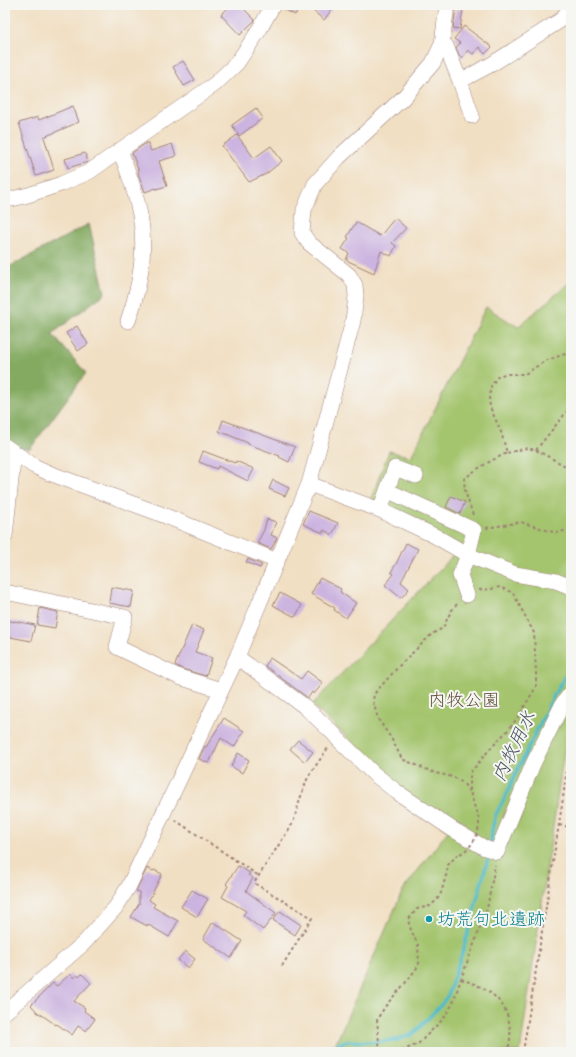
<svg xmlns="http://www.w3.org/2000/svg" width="576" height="1057" font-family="'Indie Flower','Klee One',sans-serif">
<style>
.green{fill:#a4c56e;stroke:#77724c}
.forest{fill:#83aa61;stroke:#666446}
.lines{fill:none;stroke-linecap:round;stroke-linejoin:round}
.stream{stroke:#4fbbc9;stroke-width:3.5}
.building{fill:#ccb4e0}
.minor-casing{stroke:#9e7f77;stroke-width:16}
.path{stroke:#9e7f77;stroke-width:2;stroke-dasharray:3 3;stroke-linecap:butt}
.minor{stroke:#fff;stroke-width:15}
.path-bridge{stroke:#9e7f77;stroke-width:2;stroke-dasharray:3 3;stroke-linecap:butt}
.culture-dot{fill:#0f9aa8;stroke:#f6f6f2;stroke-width:1.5}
.labels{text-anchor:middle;stroke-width:4;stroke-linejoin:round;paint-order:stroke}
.park-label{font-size:18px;fill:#65513f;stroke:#f6f6f2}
.culture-label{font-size:18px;fill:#0d838f;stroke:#f6f6f2;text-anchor:start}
.water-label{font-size:19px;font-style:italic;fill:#4c5662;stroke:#f6f6f2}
</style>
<rect width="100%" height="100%" fill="#f6f6f2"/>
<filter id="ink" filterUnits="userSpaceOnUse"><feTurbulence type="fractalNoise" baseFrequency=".025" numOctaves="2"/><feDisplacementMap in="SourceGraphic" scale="8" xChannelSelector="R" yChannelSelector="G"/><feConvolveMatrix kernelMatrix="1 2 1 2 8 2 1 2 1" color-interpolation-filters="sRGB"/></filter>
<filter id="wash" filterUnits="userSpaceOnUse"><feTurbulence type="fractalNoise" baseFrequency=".012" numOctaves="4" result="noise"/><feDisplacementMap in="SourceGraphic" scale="16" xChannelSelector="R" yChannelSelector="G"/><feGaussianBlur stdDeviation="0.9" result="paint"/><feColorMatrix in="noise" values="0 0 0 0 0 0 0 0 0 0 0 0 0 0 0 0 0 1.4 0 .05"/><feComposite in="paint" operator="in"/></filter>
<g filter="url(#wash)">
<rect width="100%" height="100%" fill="#f1dfc3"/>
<path class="green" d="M571,281V705L520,1052H332L403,890L448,831L312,705L458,550L368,506L389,451L411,457L486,307L518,327Z"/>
<path class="forest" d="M89,224L105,293L52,334L86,373L30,449L5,448V269Z"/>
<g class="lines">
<path class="stream" d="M491,842L492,830L496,814L507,794L514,777L555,693L571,667
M331,1052L333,1046L346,1041L376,1042L396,1040L413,1034L441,1005L448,995L464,947L489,855"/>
</g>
<g id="blocks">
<path class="building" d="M231,5H240L255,20L240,35L221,15Z
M282,5H301L295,15L281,8Z
M306,5H335L324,20Z
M456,9L463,10L460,29L453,28Z
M464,26L492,47L485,54L479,47L473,54L468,50L462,58L460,57L456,48L460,43L454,39Z
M183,61L195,80L184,86L173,67Z
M73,106L79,122L44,137L54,170L36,176L19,123L38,117L39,120Z
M256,108L263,118L239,136L232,125Z
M237,135L254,158L271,146L282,161L266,174L249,182L222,146Z
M146,143H148L151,151L172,144L176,156L159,161L167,186L156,189V188L145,192L138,173L139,172L132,153Z
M85,153L88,162L68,168L65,159Z
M395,218L406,228L392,243L396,246L391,256L381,251L374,273L346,260L349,253L342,249L349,238L347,237L356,222L380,236Z
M77,326L88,344L78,351L66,333Z
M223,420L295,447L289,462L279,457L280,456L248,444V443L219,431Z
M203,451L235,463L236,461L254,469L248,481L218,466L217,469L199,462Z
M273,480L289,488L285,496L269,489Z
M451,496L465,502L460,514L446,507Z
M309,511L338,523L332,535L324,530L323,533L303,524Z
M267,519L276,522L271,535L277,538L271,549L257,543L264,530Z
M406,543L418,549L401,582L409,589L401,598L385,585L394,574L391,572L396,564Z
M248,559L262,565L260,568L246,562Z
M320,578L341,589L340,592L356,603L346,618L334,610L335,608L311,594Z
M111,587L134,591L131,607L109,603Z
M280,593L302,605L295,617L273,605Z
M40,608L58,612L55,628L37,625Z
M8,620L14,622V621L35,625L31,641L5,636Z
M192,625L204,630L195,652L212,658L206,676L182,669L175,665Z
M270,658L301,679L307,671L323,683L314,694L312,692L308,698L265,666Z
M224,718L244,731L234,747L221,738L209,763L199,759L205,746L206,747Z
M298,740L313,752L305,762L290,749Z
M238,753L249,760L242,773L231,766Z
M238,866L250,873L248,875L253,878L246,891L276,913L263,930L243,915L246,911L222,897L228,886L226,884Z
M147,868L153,871L154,870L162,874L149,900L155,904L153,907L178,921L169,937L147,924V926L131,917L139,904V892L136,891Z
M192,890L208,899L197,917L181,907Z
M280,911L301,925L295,935L273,920Z
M213,922L242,941L231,958L203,939Z
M185,951L195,959L188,968L178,960Z
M70,974L74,978L77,975L79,977L82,974L91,983L74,1001L85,1008L84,1011L95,1019L86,1031L78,1026L72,1035L57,1024L56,1025L39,1013H38L31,1005L53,983L57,986Z"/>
</g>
</g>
<g filter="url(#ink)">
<use href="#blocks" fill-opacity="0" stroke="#9e7f77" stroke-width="1"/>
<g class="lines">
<g class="minor-casing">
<path id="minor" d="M442,44L446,46L460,81L472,116
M460,81L492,64L561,20L571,7
M120,150C128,171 136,193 140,215C147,251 140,287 128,321
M5,199H12L28,195L61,184L89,172L215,84L237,63L258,32L273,5
M5,446L34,466L49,473L158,513L277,561
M309,484L380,510L435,536L468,555L515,574L556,581L571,587
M395,494L474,530L468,555L460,575L467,595
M380,510L395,468L416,476
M5,536L14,452
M5,592L125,617L117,647L179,677L221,690
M237,657L244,662L304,706L334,734L338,739L373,773L397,792L452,829L485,848L497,852L533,764L563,703L571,693
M5,1012L84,943L116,907L129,886L237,657L309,484L353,321L356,296L355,285L349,275L309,243L302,233L304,210L315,184L339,157L404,97L433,63L442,44L447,5"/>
</g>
<path class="path" d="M536,450L568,410L571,408
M507,453L527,448L536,450L571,469
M473,515L465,491L464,479C479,467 490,461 507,453L501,432L490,407L489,397L491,386L498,376L505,374H525L545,361L571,352
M486,528L521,522L556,533L567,530L571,528
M479,590L491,589L500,587L513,593L534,633L536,672V687L518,717L508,730L489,750L470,773V792L475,808L478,814L479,822
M457,604L451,611L443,628L432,634L400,665L374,694L373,701L378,719L391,738L402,759L435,773L449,776L457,779L463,783L470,792
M175,820L259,876
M559,825L571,827
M282,966L312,918L254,883L293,823L302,793L308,777L328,748
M461,979C487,988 508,999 510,1030C511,1037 509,1045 508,1052
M380,1052L379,1044L377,1019L387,1004L407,981L419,965L418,945L411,930L408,920L417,909L430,906L437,900L441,893L447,872L448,865L457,855L460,854
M396,1052H399L418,1044L444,1018L453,1003L461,979L487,909L495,865
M523,1052L562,805L571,739"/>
<use href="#minor" class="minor"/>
<path class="path-bridge" d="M460,854C472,847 479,836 479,822"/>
</g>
</g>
<circle class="culture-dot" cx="429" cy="919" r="4"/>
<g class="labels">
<g class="park-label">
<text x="464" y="706">内牧公園</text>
</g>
<g class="culture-label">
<text x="437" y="925">坊荒句北遺跡</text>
</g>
<g class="water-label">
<text transform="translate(513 746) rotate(-64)" y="7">内牧用水</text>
</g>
</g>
<rect width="576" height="1057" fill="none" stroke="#f6f6f2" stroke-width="20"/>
</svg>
